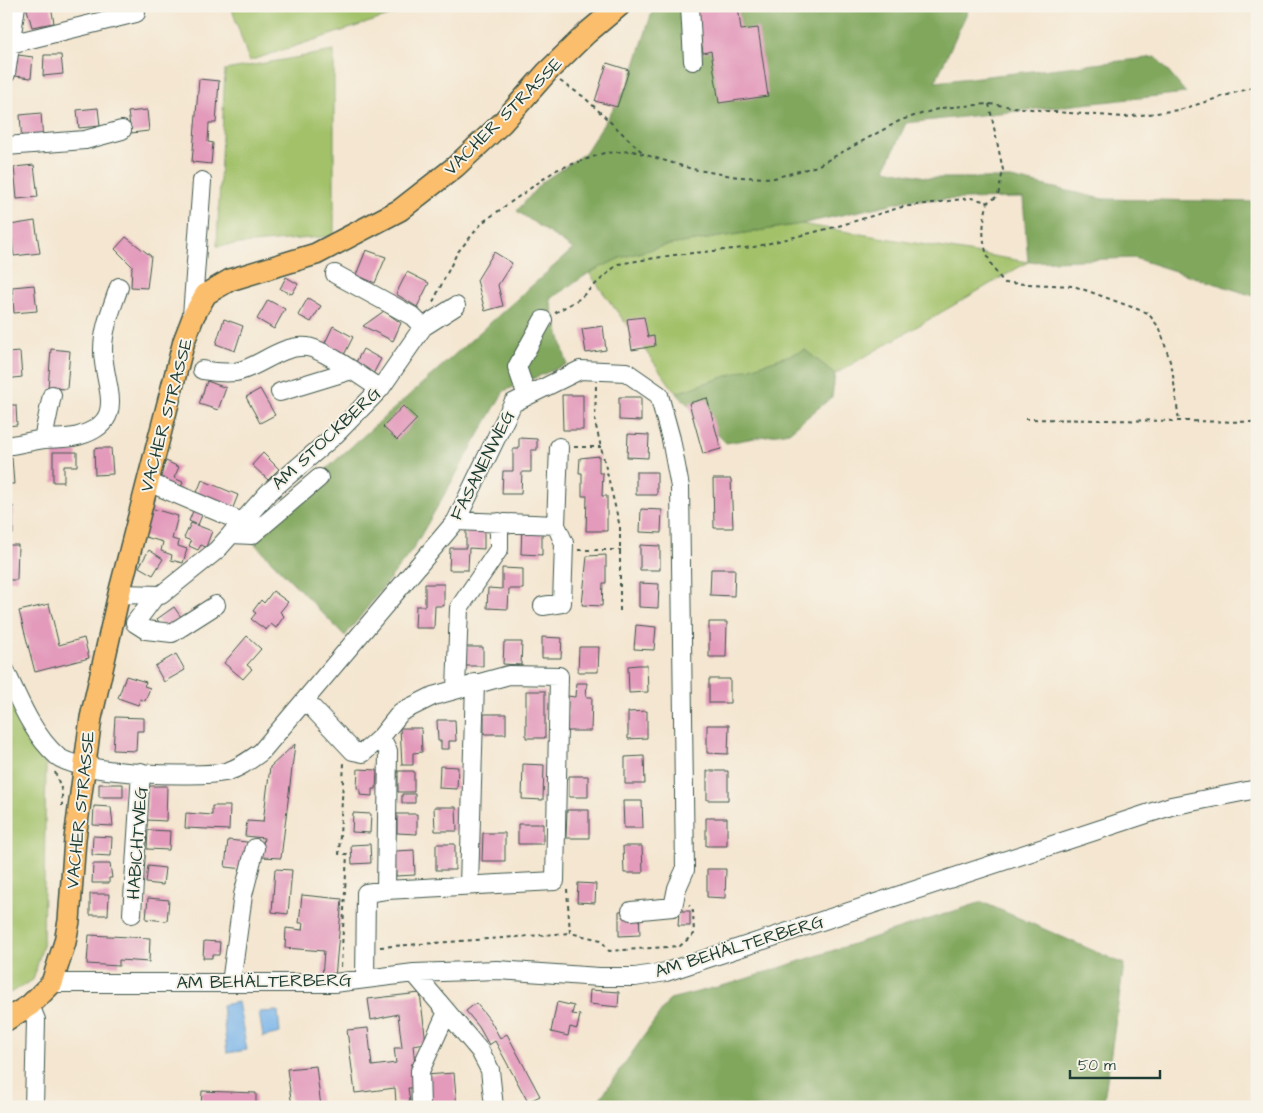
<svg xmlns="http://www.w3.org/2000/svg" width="1263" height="1113" font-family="'Architects Daughter',sans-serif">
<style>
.green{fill:#a2c169;stroke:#607f4e}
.forest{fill:#81a75d;stroke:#507248}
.water{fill:#77b3e9;stroke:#4b788e}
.building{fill:#e39abb}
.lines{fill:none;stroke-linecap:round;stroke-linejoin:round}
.minor-casing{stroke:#3f564b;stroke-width:20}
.major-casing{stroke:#3f564b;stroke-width:24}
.path{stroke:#3f564b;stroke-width:2;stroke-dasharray:4 4;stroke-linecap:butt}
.minor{stroke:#fff;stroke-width:18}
.major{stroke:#fabe6d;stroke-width:21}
.labels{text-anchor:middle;stroke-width:4;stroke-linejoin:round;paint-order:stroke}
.street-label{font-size:18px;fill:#1f3d34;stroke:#f7f3e8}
</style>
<rect width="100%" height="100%" fill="#f7f3e8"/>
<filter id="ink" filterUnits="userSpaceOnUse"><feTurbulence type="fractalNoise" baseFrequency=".02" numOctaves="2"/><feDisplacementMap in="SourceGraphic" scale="10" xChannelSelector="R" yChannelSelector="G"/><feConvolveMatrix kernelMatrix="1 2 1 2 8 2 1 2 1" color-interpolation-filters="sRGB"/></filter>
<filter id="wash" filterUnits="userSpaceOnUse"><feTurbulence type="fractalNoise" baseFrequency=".0096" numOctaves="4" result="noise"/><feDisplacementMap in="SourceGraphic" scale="20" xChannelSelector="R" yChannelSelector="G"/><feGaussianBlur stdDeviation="1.12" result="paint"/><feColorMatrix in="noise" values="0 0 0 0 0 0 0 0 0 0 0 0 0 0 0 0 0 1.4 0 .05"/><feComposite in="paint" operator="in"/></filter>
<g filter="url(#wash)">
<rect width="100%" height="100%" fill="#f4e6d0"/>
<path class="green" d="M231,6H420L249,61Z
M334,51V236L217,246L225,70Z
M801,224L1028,262L835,374L805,350L676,393L589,273L620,258L663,246Z
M6,690L46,764L43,945L33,980L6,995Z"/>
<path class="forest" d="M654,6H970L935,82L1156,57L1186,93L906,123L885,169L930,178H1011L1103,199L1257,202V297L1134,258L1028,262L1023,198L909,200L801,224L663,246L620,258L589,273L550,299L567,364L504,391L413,549L345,636L249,538L573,249L517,211L541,183L585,153L629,84Z
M805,350L835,374L832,397L789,432L726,443L676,393Z
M982,902L1124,964L1103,1107H594L670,999L733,983Z"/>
<path class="water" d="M238,1002L247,1050L227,1053L222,1005Z
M278,1011L280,1033L263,1037L259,1012Z"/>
<g id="blocks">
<path class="building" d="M26,6H51L54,23L32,27Z
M712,6H738L741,30L758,28L768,96L719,103L711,51L703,53L696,8Z
M18,55L33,57L31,78L15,76Z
M44,55H61L63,74L43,76Z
M607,63L629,70L617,107L595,101Z
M199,79L219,81L216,123H209L208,142L213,143L211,164L192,162Z
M98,108L100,126L79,128L77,110Z
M147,110L149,131L131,133L128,112Z
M41,113L43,141L22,142L20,115Z
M34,165L38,197L17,199L14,167Z
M35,221L40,253L14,256L10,225Z
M126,237L151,256L147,288L131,287L132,266L115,249Z
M366,250L386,257L375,283L356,275Z
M494,252L512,263L498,285L503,306L485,311L477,280Z
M407,272L429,283L417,307L396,294Z
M286,277L298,284L292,294L280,289Z
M34,285L37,311L14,313L12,287Z
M308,298L321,306L311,322L298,315Z
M268,300L285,309L274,329L257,319Z
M384,311L401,323L393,341L363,326Z
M644,317L648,337L654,336L655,346L632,350L627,319Z
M224,319L243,326L235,351L216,344Z
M333,326L353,337L343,357L323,347Z
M603,326L606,350L586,353L582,329Z
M51,349L70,351L67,389L48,388Z
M363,349L381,359L373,374L355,364Z
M20,352L22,377L6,379V353Z
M207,381L226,388L218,410L199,404Z
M260,389L275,415L260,423L246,397Z
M562,395H583V430H563Z
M619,397H641V421L619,420Z
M707,398L721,449L703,454L689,403Z
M6,405H16L17,425L6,426Z
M403,406L417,419L397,440L383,427Z
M628,434L649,435L648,458L627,457Z
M519,438L537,439V450H531V472H522L521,494H502L503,471H513V449H519Z
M99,448H111L113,474L95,475L94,449Z
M53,452H77V466H64V482H53Z
M263,453L279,469L268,480L252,465Z
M599,456V473H603L602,496H607V531H586L587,496H582V473H579L580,458Z
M12,458L14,484H6V459Z
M166,461L179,467L174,478L183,482L180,490L157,480Z
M636,472H657V495H636Z
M713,479H731L733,528H714Z
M202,480L238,495L230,515L194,500Z
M6,506H13V534H6Z
M150,508L178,516L172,539L179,541L178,546L187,549L183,563L171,560L172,555L161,551L163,542L142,536Z
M641,509L662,510L661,533L640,532Z
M193,511L202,515L198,525L189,521Z
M191,523L212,531L206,547L201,545L198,550L189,546L191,541L184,538Z
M522,524H542V555L521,554Z
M466,526H484V549L469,548L468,570H449L450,548H466Z
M6,545H18L17,580H6Z
M640,545L660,546V570H640Z
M149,550L163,559L153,575L139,567Z
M606,555V583H603L602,606L582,605L587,556Z
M502,568L523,569V589H509L508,609L487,608L488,588L502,589Z
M711,569H735L734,596L710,595Z
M639,583L659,584L658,608L639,607Z
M425,584H444V606H435L434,628H415L416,606H425Z
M273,591L288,602L280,612L284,616L276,628L271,624L266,630L251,619L256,613L253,611L261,600L264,603Z
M49,604L59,645L84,638L89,658L35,672L19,611Z
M174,607L181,617L163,629L157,619Z
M709,622H727L726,657H709Z
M636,625L656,627L654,650L634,649Z
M247,636L261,649L247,665L252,669L243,679L224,663Z
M542,637L562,638L561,658H542Z
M504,642H522L521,665L503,664Z
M466,647H483V666H466Z
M579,647H599L598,672H578Z
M176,654L185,670L164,682L155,666Z
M638,665H647L648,692L629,693L628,666Z
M126,676L146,682L144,686L150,688L145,701L140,699L138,705L118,698Z
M709,679H730V703H709Z
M576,683H587L586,697H592L591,731H567L568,696L575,697Z
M526,691H545V738H526Z
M647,711V738L628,739V712Z
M484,714H506V734H484Z
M115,717L144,718V731H137L136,751L113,750Z
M437,720H455L456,741H449V749H441V741H438Z
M707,725H729L728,754L707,753Z
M400,728H421L422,752L413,753V765H402Z
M295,744L281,858L261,857L264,838L245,836L247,821L263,822L270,767Z
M644,756L645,784H625V757Z
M523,764L544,765L543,800L522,799Z
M440,766L458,767L457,789L439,788Z
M358,769L377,770L376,789H372V796L360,795V789L357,788Z
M398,771H414V792H398Z
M707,771H728V800H707Z
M569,776H588V797H569Z
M99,784H123V797H99Z
M148,786H167L166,821L147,820Z
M402,794H415V803H402Z
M623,801H642L643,828H624Z
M94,806L111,807L113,826L93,825Z
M212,806H230L229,830L185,828L186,813L212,815Z
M434,807H456L457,831H435Z
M567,810H589V838H566Z
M353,813L371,814L370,833L352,832Z
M397,814H417V834L397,833Z
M706,818H727V846H706Z
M518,824H543V844H518Z
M148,830L170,831L169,850L147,849Z
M483,833H505V861H482Z
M93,836L112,837L111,856L92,855Z
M228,840L247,842L245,869L225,867Z
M370,844L371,863L352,864L351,845Z
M436,844H455V870H436Z
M623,846H642L643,873H624Z
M414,850L415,875L396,876L395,851Z
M93,864H110L112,878H109V883H92Z
M148,866L165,868L163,885L146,883Z
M275,869L292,870L288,914L272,912Z
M707,869H726L725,898L707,897Z
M578,883L596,884L595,903L577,902Z
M90,894H109L108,915H90Z
M302,895L342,899L335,978L322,977L324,951L285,948L286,928L302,930L303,923H299Z
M148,898L169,900L167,921L146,919Z
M639,910L640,935L619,936V911Z
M679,911H690V926H678Z
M89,935L150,938L149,962L119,960V966L87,964Z
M204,941L220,942L219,955H212V958H203Z
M590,990L619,992L618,1007L589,1004Z
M420,993L426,1043L413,1045L415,1064H411L413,1088H408L410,1102L396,1103L395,1088L355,1093L347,1030L368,1028L372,1066L396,1063L394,1048H402L398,1014L371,1020L368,999Z
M557,1002L574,1006L572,1014L580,1015L577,1029L570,1027L568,1036L551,1032Z
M476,1003L490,1020L500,1038L507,1034L540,1096L528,1102L495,1041L489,1045L479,1027L466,1011Z
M316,1066L321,1107H292L287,1069Z
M454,1073L457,1107H428L425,1075Z
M202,1091L256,1093V1107H201Z"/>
</g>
</g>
<g filter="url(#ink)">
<use href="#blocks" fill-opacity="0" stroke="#3f564b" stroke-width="1"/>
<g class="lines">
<g class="minor-casing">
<path id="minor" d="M690,6L693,61
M6,45L136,13
M6,74L16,6
M6,146L85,140L122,130
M335,274L412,316L423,327
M192,316L202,181
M202,370C213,372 224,373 235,372C257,369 281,344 307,347C324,349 365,379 380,389
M280,392L352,370
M527,396L517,367L543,320
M43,439L52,395
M6,446C19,444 31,441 44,439C55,438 68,439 78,436C130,421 103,387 103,350C103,328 112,308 119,287
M148,482L242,522
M456,521L556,525
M231,534L252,535L319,478
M119,594L161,595L217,550L268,493L335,435L380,389L423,327L456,306
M156,595L135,623L146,630L172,633L216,605
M543,606L562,603L564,543L556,525L559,447
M6,672C19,700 33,735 57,756C78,774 196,778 225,772C238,769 250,760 261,752L456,521L513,403L580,370L626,372L659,395L671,439L680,487L685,870L677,888L673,907L631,911
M456,689L459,608L499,549V522
M305,700L353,751L363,753L381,737L401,712L433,696L509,675L559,676L555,881L386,890L366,893L365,979
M381,737L388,751L386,890
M469,885L475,683
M132,914L141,772
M414,973L480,1051L490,1070L494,1107
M52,983H334L414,973L497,970L599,977H635L666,972L1171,806L1257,789
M231,983L243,895L255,848
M30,1005L36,1020L34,1107
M421,1107L420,1071L447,1012"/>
</g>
<g class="major-casing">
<path id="major" d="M6,1020L30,1005L52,983L65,942L69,921L75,839L91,718L119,594L184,341L194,315L206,294L230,280L316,254L400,210L455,167L502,123L547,72L587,33L619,6"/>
</g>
<path class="path" d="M560,81L584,97L643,153
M989,104L1003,170L998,196L988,202C979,233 982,259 1005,283L1074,286L1148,313L1160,329L1172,368L1179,421
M433,302L457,253L483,222L556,170L604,153L633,151L692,169L738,177L774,178L817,166L901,120L941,108L989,104L1056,112L1125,117L1179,110L1257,86
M555,313L579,299L618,264L674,255L754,247L835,227L902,207L971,198L988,202
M596,386L595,422L620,527V611
M1025,419L1257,422
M574,447H601
M578,550H621
M55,772L62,791V806
M567,889L570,933L601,940L609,951L680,946L694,934L693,911L689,905
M380,947L570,933
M341,967L347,854H339L344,763"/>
<use href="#minor" class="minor"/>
<use href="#major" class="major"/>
</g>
</g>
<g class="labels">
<g class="street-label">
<text transform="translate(503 116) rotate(-45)" y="6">VACHER STRASSE</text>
<text transform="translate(166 415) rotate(-75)" y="6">VACHER STRASSE</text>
<text transform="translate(326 438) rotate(-43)" y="6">AM STOCKBERG</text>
<text transform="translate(482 465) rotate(-63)" y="6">FASANENWEG</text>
<text transform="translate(80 810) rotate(-84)" y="6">VACHER STRASSE</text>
<text transform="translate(137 843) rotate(-86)" y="6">HABICHTWEG</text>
<text transform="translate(739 946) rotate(-17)" y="6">AM BEHÄLTERBERG</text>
<text transform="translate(264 981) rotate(-1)" y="6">AM BEHÄLTERBERG</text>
</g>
</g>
<rect width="1263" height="1113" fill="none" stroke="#f7f3e8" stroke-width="25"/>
<path d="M1070 1070v8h90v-8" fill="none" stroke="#1f3d34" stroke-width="2.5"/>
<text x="1078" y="1070" font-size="15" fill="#1f3d34" stroke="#f7f3e8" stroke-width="4" paint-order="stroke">50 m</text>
</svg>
